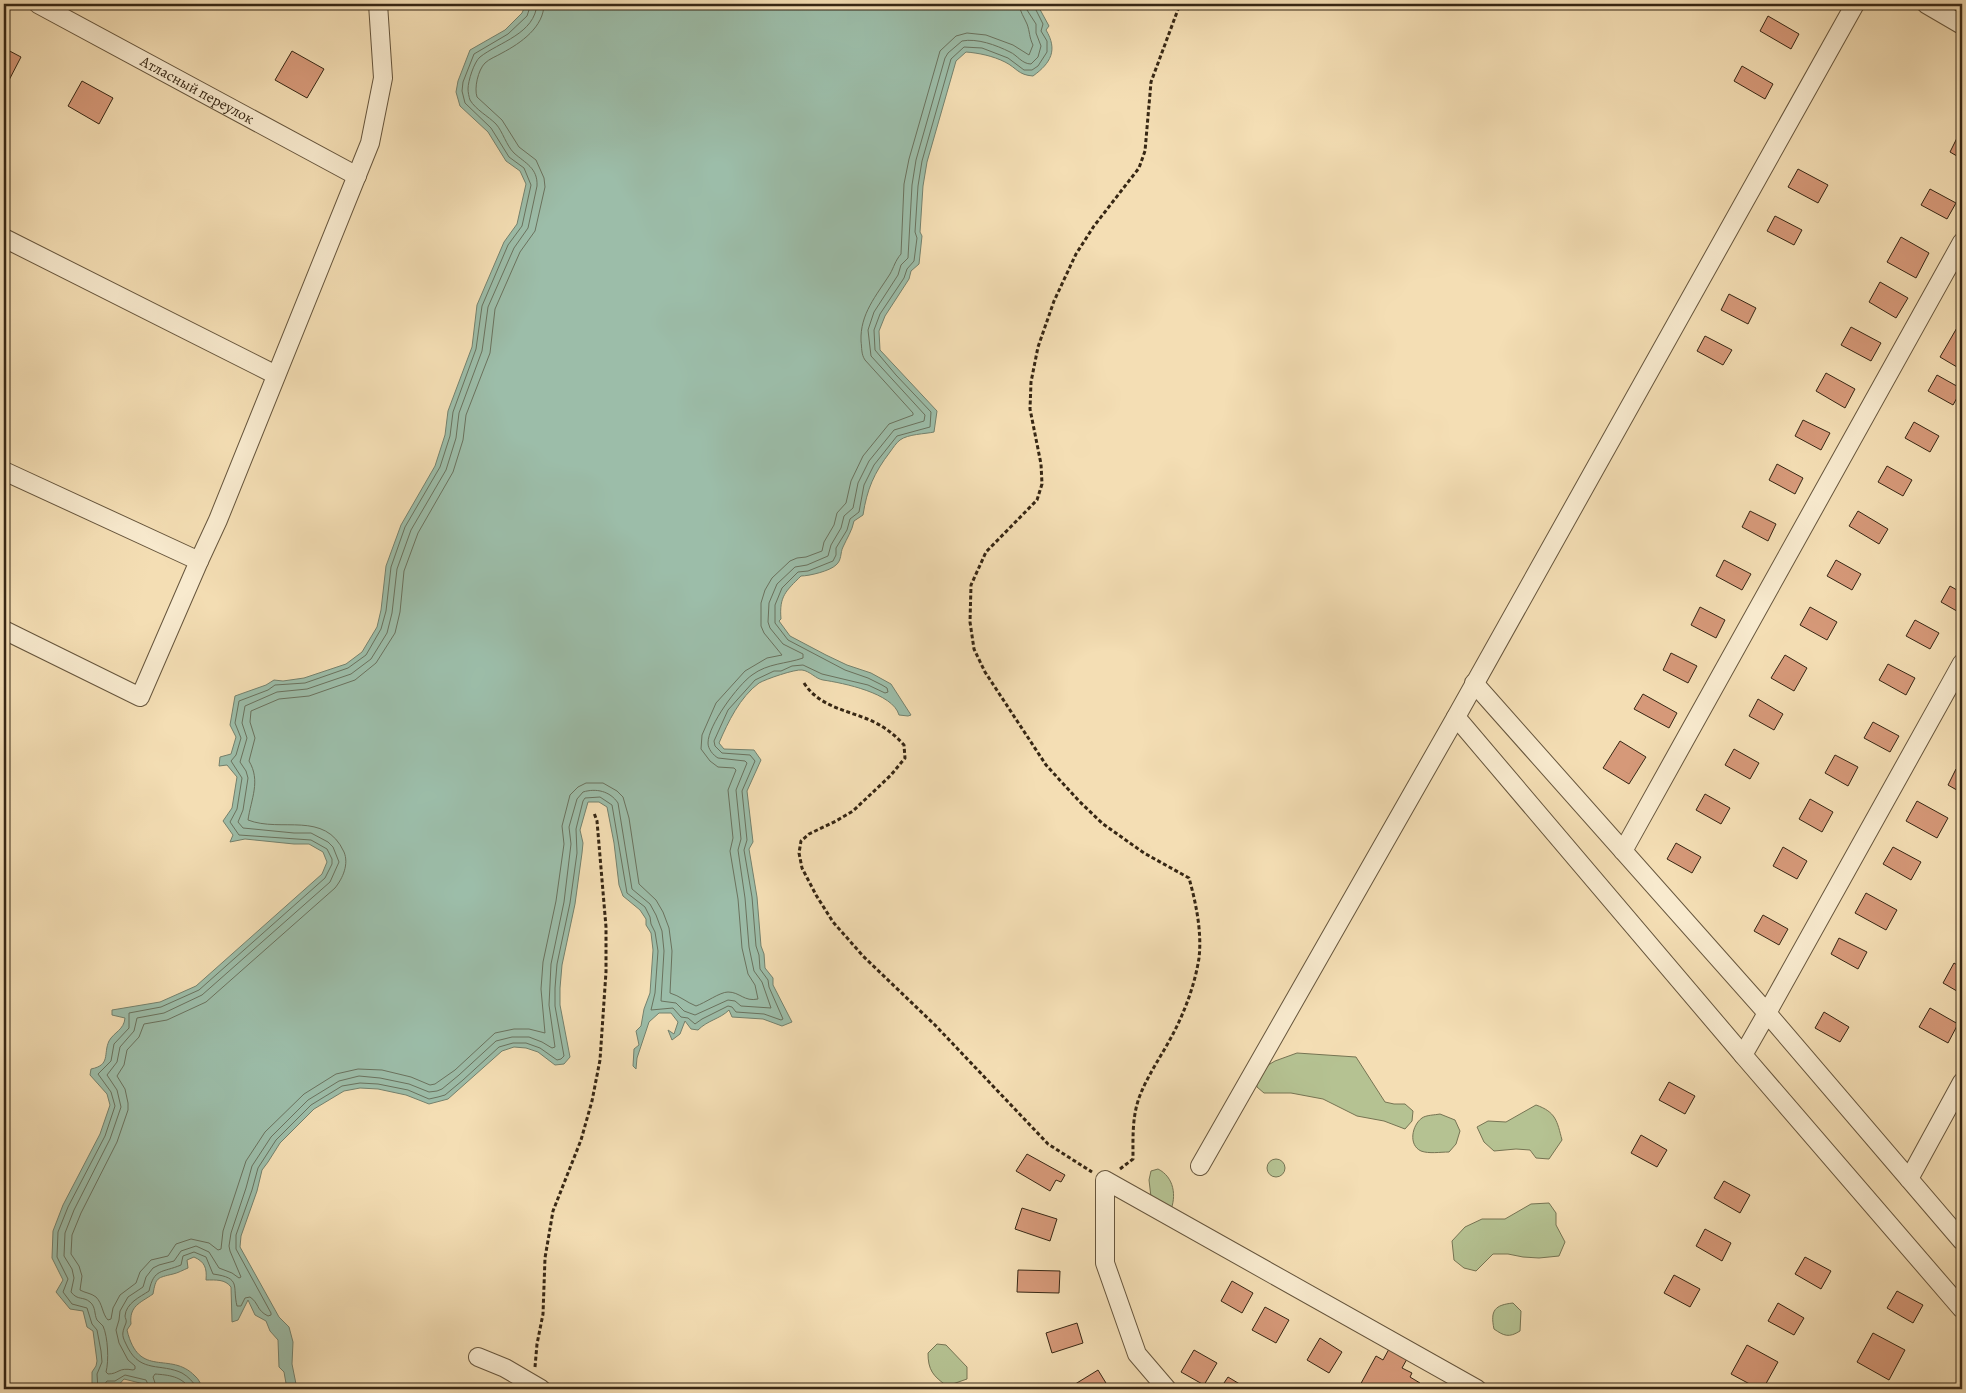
<svg xmlns="http://www.w3.org/2000/svg" width="1966" height="1393" font-family="Alegreya,serif">
<style>
.green{fill:#b5c292;stroke:#767453}
.water{fill:#9cbda9;stroke:#74816d}
.lines{fill:none;stroke-linecap:round;stroke-linejoin:round}
.shore{stroke:#6a725e;stroke-width:1}
.building{fill:#d69979;stroke:#372714}
.minor-casing{stroke:#66553c;stroke-width:20}
.path{stroke:#372714;stroke-width:3;stroke-dasharray:4 2.5;stroke-linecap:butt}
.minor{stroke:#f8eace;stroke-width:18}
.labels{text-anchor:middle;stroke-width:5;stroke-linejoin:round;paint-order:stroke}
.street-label{font-size:15px;fill:#372714;stroke:#f8eace}
</style>
<rect width="100%" height="100%" fill="#f4deb4"/>
<filter id="stains"><feTurbulence type="fractalNoise" baseFrequency=".004" numOctaves="4"/><feColorMatrix values="0 0 0 0 .2 0 0 0 0 .09 0 0 0 0 .02 0 0 0 .5 -.17"/></filter>
<radialGradient id="worn" r=".72"><stop offset=".6" stop-color="#630" stop-opacity="0"/><stop offset="1" stop-color="#630" stop-opacity=".3"/></radialGradient>
<path class="green" d="M1297,1053L1356,1057L1385,1102L1394,1104H1405L1413,1111L1412,1121L1405,1129L1384,1121L1357,1116L1323,1099L1291,1093H1264L1257,1087L1256,1078L1258,1071L1275,1061Z
M1536,1105C1556,1112 1557,1121 1562,1140L1549,1159L1536,1158L1530,1150L1516,1149L1494,1151L1484,1142L1477,1127L1488,1121L1506,1122Z
M1440,1114L1455,1120L1460,1131L1456,1144L1449,1152C1440,1152 1429,1154 1421,1151C1408,1145 1412,1125 1422,1118C1426,1115 1435,1115 1440,1114Z
M1267 1168a9 9 0 1 1 18 0a9 9 0 1 1-18 0Z
M1158,1169C1174,1177 1177,1196 1170,1212L1151,1197L1149,1180L1151,1171Z
M1549,1203L1556,1213V1225L1565,1242L1559,1256L1539,1258L1523,1257L1508,1254H1493L1476,1271L1464,1268L1454,1260L1452,1241L1465,1227L1482,1219H1505L1531,1204Z
M1513,1303L1521,1311L1520,1331C1509,1338 1504,1336 1494,1329C1490,1310 1495,1305 1513,1303Z
M937,1344L946,1345L967,1367V1379L947,1386C933,1376 928,1370 928,1353Z"/>
<path class="water" d="M526,4H1037L1049,26L1046,30C1058,50 1051,63 1033,76C1018,75 1017,68 1005,62C993,56 979,53 966,52L956,61L927,162L923,186L920,232L922,236L919,264L911,271L909,279L885,316L879,331L880,350L937,411L934,432C925,434 908,434 900,440C896,443 893,448 890,452C874,473 867,489 863,515L854,521C852,531 847,538 843,547C840,553 842,560 836,565C830,571 809,576 801,576C786,591 779,596 781,619L779,621L790,636L826,655L847,665L871,673L891,684L911,715L908,716L899,715C893,693 843,683 823,680C816,679 810,671 802,670C795,669 766,679 759,683C740,697 728,722 719,743L724,749L754,750L761,760L747,791L753,842L749,849L757,897L761,946L764,954L765,968L773,978V985L792,1022L782,1026L763,1019L732,1017L729,1010C720,1019 708,1020 698,1030L691,1029L685,1021L680,1034L672,1040L668,1030L674,1034L678,1022L671,1013H659L649,1022L637,1058L636,1069L633,1066L634,1049L639,1045L636,1031L641,1026L644,1009L650,993L653,950L651,933L646,925V919L640,910L623,896L619,885L614,843L607,807L599,802H588L580,830L583,843L582,853L575,904L562,965L560,988V1005L570,1057L564,1064L555,1065L538,1052L526,1048L514,1047L502,1051L448,1099L429,1104L406,1095L378,1089L360,1088L344,1091L314,1109L280,1143L268,1162L262,1170L257,1191L241,1236L240,1247L279,1317L289,1327L293,1342L292,1364L297,1389H287L284,1372L279,1367L278,1340L270,1331L266,1321L255,1315L248,1300L238,1320L232,1322L231,1287C225,1279 216,1280 206,1280C207,1268 205,1262 194,1257L187,1260L188,1268C183,1270 178,1273 173,1274C157,1278 156,1277 153,1294C140,1303 129,1306 131,1324L127,1330C139,1380 170,1350 195,1376C199,1379 201,1385 203,1389H148L144,1384L124,1379L116,1388L111,1385L106,1389H92V1372L96,1366L97,1361L93,1331L87,1327L83,1311L70,1309L56,1292L63,1280L52,1258L53,1231L63,1205L100,1134L110,1105L107,1094L90,1075L91,1069C111,1065 103,1054 109,1041C114,1032 124,1030 125,1018L112,1015V1010L160,1002L196,986L322,874L327,862L323,852L309,844H294L245,839L230,842L233,835L223,821L232,808L237,777L227,765L219,766L220,757L231,754L236,737L230,725L235,696L266,685L274,680L283,681L304,678L346,664L362,652L377,627L381,610L386,566L401,525L435,466L445,435L448,411L472,347L477,305L504,242L517,224L526,184L520,171L506,161L488,132L460,106L456,92L458,81L470,50L505,30L522,13Z"/>
<g class="lines">
<path class="shore" d="M537,4C535,34 499,42 480,57C474,62 468,81 468,89C468,92 469,97 470,100C476,110 488,116 496,124C503,132 506,145 514,153C525,163 538,168 537,186L528,228L514,248L488,307L482,351L459,413L456,438L446,470L411,530L397,569L392,613L387,633L371,659L351,674L307,689L277,692L245,706L242,723L247,738L240,762L246,771L248,778L243,810L238,822L243,828L294,833H311L328,842L333,847L339,862L330,882L202,995L164,1013L137,1018L134,1031L120,1047L117,1062L107,1075L117,1090L121,1107L110,1139L74,1210L65,1233L64,1256L72,1269L74,1278L71,1292C78,1301 83,1296 90,1302C96,1307 94,1314 97,1320C99,1322 101,1324 103,1326C108,1337 109,1361 106,1372L108,1374C119,1374 118,1367 133,1370L135,1369V1366L128,1360L119,1343L116,1330L119,1320L120,1311L128,1297L143,1287L146,1277L153,1268L159,1265L174,1261L181,1251L196,1246L209,1252L219,1268L232,1273L239,1278L241,1277L230,1251L229,1246L231,1233L246,1188L252,1166L271,1137L308,1100L339,1081L359,1076L380,1078L409,1084L429,1092L437,1091L442,1089L459,1075L496,1041L512,1037H529L542,1042L552,1048L555,1047L549,1005L551,964L564,902L571,844L569,827L577,799L583,792C596,788 610,791 618,803L632,889L650,904L656,915L662,931L664,951L661,1001L676,1003L684,1011L695,1015L728,1000L735,1001L741,1006L771,1008L762,982L754,971L749,947L745,898L738,850L741,839L736,790L747,763L745,761L718,758C713,755 708,749 708,743C708,725 738,685 752,675C768,663 786,664 803,658V654L783,644L770,628L768,622L769,603L777,584L795,567L807,565L828,556L831,545L841,528L844,516L853,508L858,483L869,461L894,430L924,421L925,415L871,356L868,330L874,312L898,275L901,265L908,258L912,185L916,160L945,58L948,53L962,41C977,38 996,45 1010,52C1017,55 1022,64 1031,64L1038,57L1041,46L1036,33V24L1027,10V4
M544,4C544,27 521,43 502,53C497,56 489,59 485,63C478,70 474,88 477,97L502,120L519,147L536,160L544,178L545,187L535,231L520,252L495,309L490,353L466,415L463,440L453,472L418,533L404,571L400,612L395,633L376,663L355,680L309,696L279,699L251,711L250,722L255,738L249,761C261,781 251,799 248,820C281,833 325,810 344,852C349,864 343,878 335,888L206,1002L167,1020L144,1024L139,1037L127,1050L124,1065L117,1076L125,1089L128,1103V1110L117,1142L81,1213L72,1235L71,1254L79,1266L82,1276L80,1290C85,1293 91,1293 96,1297C103,1304 102,1314 108,1320L111,1319L113,1308L120,1295L136,1283L140,1272L151,1260L168,1256L176,1244L191,1239L209,1243L218,1250L221,1249L223,1231L246,1161L265,1132L304,1094L336,1074L358,1069L382,1070L411,1077L430,1085L435,1084L455,1070L495,1033L514,1029H529L545,1033L541,989L543,962L556,901L564,844L562,826L570,795L578,787L586,783H603L617,791L623,797L629,818L639,884L656,900L663,912L669,928L672,951L670,993C680,996 686,1002 696,1006C705,1003 720,992 728,992C740,992 744,1002 758,999L755,985L748,974L742,948L738,899L730,851L733,838L728,790L736,770L734,768L718,767L710,761L701,749L702,735L716,703L745,671L767,658L782,655L764,633L761,626V603L765,590L772,578L790,561L797,558L806,557L822,551L824,542L834,525L837,513L846,503L851,481L863,456L889,424L913,415V413L865,360C861,354 862,348 861,341C860,314 876,296 890,274C894,267 895,261 901,254L904,184L909,159L940,51L956,36L967,33L986,35L1013,45L1029,55L1033,45C1029,37 1030,32 1027,24C1024,17 1020,12 1019,4
M98,1389L97,1374L102,1362L101,1351L97,1330L92,1324L87,1308L72,1304L63,1292L68,1279L57,1257L58,1232L68,1207L105,1136L115,1106L111,1092L98,1074L111,1061L114,1044L129,1028V1013L161,1007L199,990L325,878L332,864V859L327,849L311,840L239,835L230,822L237,809L242,778L231,761L236,755L241,738L235,723L239,701L268,690L275,685L305,683L348,668L366,655L381,629L386,611L391,567L405,527L440,467L450,436L453,412L476,349L482,306L508,245L522,226L531,185L524,168L509,157L491,128L465,103L462,91L463,82L474,54L508,34L527,16L531,4
M103,1389L104,1385L107,1381H115L125,1375L146,1380L150,1389
M157,1389L153,1377L155,1374C168,1375 182,1376 190,1389
M198,1389C193,1382 189,1377 182,1373C161,1363 141,1373 128,1348C122,1336 121,1335 126,1323C127,1320 125,1318 125,1316C126,1303 140,1297 149,1291C154,1268 162,1273 181,1265L183,1256L194,1252L206,1257L213,1274C242,1278 232,1286 237,1306H241L245,1298L250,1297C259,1303 256,1310 268,1316L271,1315V1313L236,1249V1235L252,1190L258,1168L276,1140L311,1105L342,1086L360,1083L378,1084L408,1090L429,1099L438,1097L445,1095L463,1080L499,1047L513,1043H526L540,1048L557,1060L561,1059L564,1056L555,1006V988L557,964L570,903L577,853L576,829L583,801L585,798L600,797L612,805L627,893L645,907L650,917L651,924L655,932L658,951L655,993L651,1010L673,1008L681,1017L688,1018L695,1024L702,1019L728,1006L732,1007L736,1012L764,1014L781,1020L783,1019L769,987L768,980L760,969L759,955L756,946L752,897L744,850L747,840L742,791L755,761L750,755L722,753L715,746L714,741L728,710L755,680L774,671H781L792,666L803,665L822,674L868,685L885,693L888,692L887,688L882,685L868,678L845,670L788,640L775,623V605L782,588L798,572L808,571L833,561L836,555V548L847,530L850,519L859,512L864,485L874,465L897,436L930,427L931,412L896,375L875,350L874,330L880,314L904,278L907,269L914,261L917,238L915,232L918,186L922,161L951,59L964,47L982,48L1008,58L1024,70H1032L1038,66L1047,52V41L1041,31L1043,24L1033,4"/>
</g>
<path class="building" d="M1768,16L1799,34L1791,49L1760,31Z
M4,48L21,57L7,84L4,82Z
M292,51L324,69L307,98L275,80Z
M1742,66L1773,84L1765,99L1734,81Z
M82,81L113,98L99,124L68,106Z
M1958,136L1962,138V159L1950,152Z
M1798,169L1828,185L1818,203L1788,187Z
M1930,189L1956,203L1947,219L1921,205Z
M1775,216L1802,230L1794,245L1767,231Z
M1901,237L1929,253L1916,278L1887,262Z
M1880,282L1908,298L1896,318L1869,302Z
M1729,294L1756,308L1748,324L1721,310Z
M1958,326L1962,328V370L1940,357Z
M1851,327L1881,343L1871,361L1841,345Z
M1705,336L1732,350L1723,365L1697,351Z
M1826,373L1855,389L1845,408L1816,391Z
M1937,375L1962,389L1953,405L1928,391Z
M1803,420L1830,433L1821,450L1795,436Z
M1914,422L1939,436L1930,452L1905,438Z
M1777,464L1803,478L1795,494L1769,480Z
M1887,466L1912,480L1903,496L1878,482Z
M1750,511L1776,524L1768,541L1742,527Z
M1858,511L1888,529L1879,544L1849,526Z
M1724,560L1751,574L1742,590L1716,576Z
M1836,560L1861,574L1852,590L1827,576Z
M1950,586L1962,593V614L1941,602Z
M1700,607L1725,620L1716,638L1691,625Z
M1810,607L1837,622L1827,640L1800,625Z
M1915,620L1939,633L1930,649L1906,636Z
M1671,653L1697,666L1688,683L1663,670Z
M1785,655L1807,668L1794,691L1771,678Z
M1888,664L1915,678L1906,695L1879,680Z
M1643,694L1677,713L1669,728L1634,709Z
M1758,699L1783,714L1774,730L1749,716Z
M1873,722L1899,736L1890,752L1864,738Z
M1620,741L1646,757L1629,784L1603,768Z
M1734,749L1759,763L1750,779L1725,765Z
M1835,755L1858,767L1848,786L1825,773Z
M1956,769L1962,772V793L1948,785Z
M1705,794L1730,808L1721,824L1696,810Z
M1810,799L1833,812L1822,832L1799,819Z
M1917,801L1948,818L1937,838L1906,821Z
M1676,843L1701,857L1692,873L1667,859Z
M1783,847L1807,861L1797,879L1773,866Z
M1893,847L1921,862L1911,880L1883,864Z
M1866,893L1897,910L1886,930L1855,913Z
M1763,915L1788,929L1779,945L1754,931Z
M1839,938L1867,952L1858,969L1831,954Z
M1954,963L1962,968V994L1943,983Z
M1930,1008L1958,1024L1948,1043L1919,1027Z
M1824,1012L1849,1027L1840,1042L1815,1028Z
M1669,1082L1695,1096L1685,1114L1659,1100Z
M1641,1135L1667,1150L1657,1167L1631,1153Z
M1027,1154L1065,1175L1061,1182L1056,1180L1050,1191L1016,1171Z
M1724,1181L1750,1195L1740,1213L1714,1198Z
M1022,1208L1057,1219L1050,1241L1015,1229Z
M1705,1229L1731,1243L1722,1261L1696,1246Z
M1805,1257L1831,1271L1821,1289L1795,1274Z
M1018,1270L1060,1271L1059,1293L1017,1292Z
M1674,1275L1700,1289L1690,1307L1664,1293Z
M1232,1281L1253,1293L1242,1313L1221,1301Z
M1897,1291L1923,1305L1913,1323L1887,1308Z
M1778,1303L1804,1318L1794,1335L1768,1321Z
M1265,1307L1289,1320L1276,1343L1252,1330Z
M1077,1323L1083,1343L1052,1353L1046,1333Z
M1873,1333L1905,1350L1889,1380L1857,1362Z
M1320,1338L1342,1352L1329,1373L1307,1360Z
M1747,1345L1778,1362L1763,1389H1759L1731,1374Z
M1389,1349L1407,1359L1402,1368L1412,1373L1410,1377L1420,1383L1416,1389H1363L1359,1387L1376,1356L1383,1360Z
M1194,1350L1217,1363L1204,1385L1181,1372Z
M1098,1370L1109,1388L1074,1389L1072,1386Z
M1228,1377L1248,1389H1220Z"/>
<g class="lines">
<g class="minor-casing">
<g id="minor">
<path id="s1" d="M38,4L357,176"/>
<path d="M1926,4L1962,25"/>
<path d="M4,238L276,375"/>
<path d="M4,471L199,561L218,520L370,143L383,78L378,4"/>
<path d="M4,630L140,697L199,561"/>
<path d="M1474,683L1767,1013L1962,663"/>
<path d="M1456,717L1743,1055"/>
<path d="M1623,851L1962,242"/>
<path d="M1200,1166L1456,717L1855,4"/>
<path d="M1909,1179L1962,1082"/>
<path d="M1962,1241L1767,1013L1743,1055L1962,1309"/>
<path d="M478,1357L505,1368L541,1389"/>
<path d="M1167,1389L1137,1354L1105,1263V1180L1477,1389"/>
</g>
</g>
<path class="path" d="M804,683C820,708 849,710 874,722C886,728 895,735 904,745L905,758L891,775L853,811L836,821L809,834L801,841L799,853L802,868L816,895L833,922L863,956L935,1025L1048,1144L1092,1172
M1120,1169L1133,1159C1133,1138 1132,1118 1139,1098C1147,1076 1162,1055 1173,1034C1185,1011 1195,984 1199,958C1202,932 1196,903 1189,878L1144,853L1103,824L1079,801L1046,765L985,672L974,649L970,622L971,585L986,552L1037,500L1042,484L1041,464L1030,409L1031,382L1038,347L1054,301L1076,254L1094,226L1139,168L1145,151L1151,82L1180,4
M535,1367L537,1344L543,1314L545,1258L553,1211L581,1140L592,1101L600,1060L606,972V927L597,821L594,813"/>
<use href="#minor" class="minor"/>
</g>
<g class="labels">
<g class="street-label">
<text dy="5" stroke="none"><textPath href="#s1" startOffset="181">Атласный переулок</textPath></text>
</g>
</g>
<rect width="1966" height="1393" fill="none" stroke="#f4deb4" stroke-width="20"/>
<rect x="5" y="5" width="1956" height="1383" fill="none" stroke="#372714" stroke-width="2.5"/>
<rect x="10" y="10" width="1946" height="1373" fill="none" stroke="#372714"/>
<rect width="100%" height="100%" filter="url(#stains)"/>
<rect width="100%" height="100%" fill="url(#worn)"/>
</svg>
